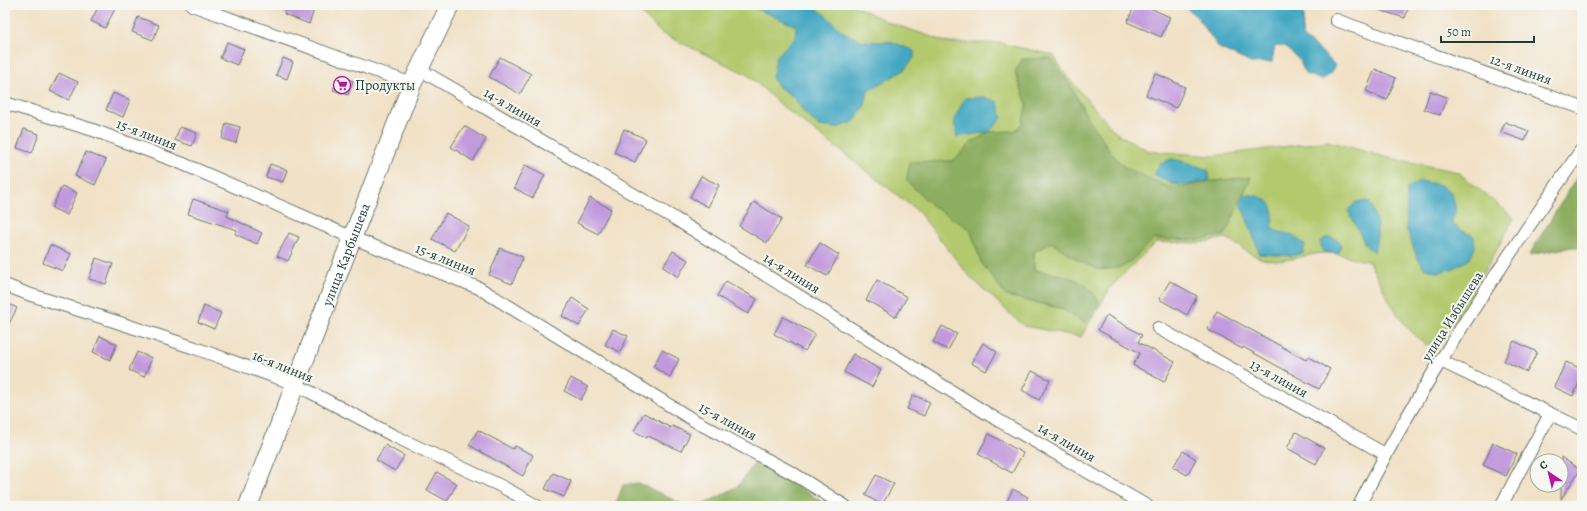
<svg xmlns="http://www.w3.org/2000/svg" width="1587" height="511" font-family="Alegreya,serif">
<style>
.green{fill:#b2c96d;stroke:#688350;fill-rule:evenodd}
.forest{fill:#8dad60;stroke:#56754a}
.water{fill:#42a7c2;stroke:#30727b}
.building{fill:#c19add}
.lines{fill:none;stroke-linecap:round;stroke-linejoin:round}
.street-casing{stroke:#687667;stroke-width:14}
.secondary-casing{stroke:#687667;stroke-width:20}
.street{stroke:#fff;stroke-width:12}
.secondary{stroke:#fff;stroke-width:18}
.labels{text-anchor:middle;stroke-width:4;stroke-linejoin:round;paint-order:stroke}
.street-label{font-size:14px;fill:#1f3d34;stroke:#f6f6f2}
.poi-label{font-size:14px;fill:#1f3d34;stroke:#f6f6f2;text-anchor:start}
</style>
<rect width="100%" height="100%" fill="#f6f6f2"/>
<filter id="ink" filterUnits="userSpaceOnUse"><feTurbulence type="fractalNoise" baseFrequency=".025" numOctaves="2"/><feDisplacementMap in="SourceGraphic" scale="8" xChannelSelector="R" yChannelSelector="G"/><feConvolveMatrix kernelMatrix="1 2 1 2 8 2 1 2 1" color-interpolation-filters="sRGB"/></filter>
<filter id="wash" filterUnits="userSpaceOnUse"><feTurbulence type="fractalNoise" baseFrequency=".012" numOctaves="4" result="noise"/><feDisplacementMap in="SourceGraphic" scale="16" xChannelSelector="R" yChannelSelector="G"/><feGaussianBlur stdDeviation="0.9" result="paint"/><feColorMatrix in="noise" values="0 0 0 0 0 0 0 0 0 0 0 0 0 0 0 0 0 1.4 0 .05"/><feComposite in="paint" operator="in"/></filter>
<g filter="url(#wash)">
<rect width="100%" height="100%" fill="#f1e1c6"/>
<path class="green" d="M633,5H748L796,26L795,37L779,87L793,96L806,115L865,105L868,90L903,71L893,42C884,42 871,43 862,41C843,36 827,17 812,5H853L888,22L949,43H999L1053,55L1068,78L1116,133L1149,151L1213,156L1328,141L1381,156L1458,172L1514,218L1468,302L1442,338L1425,345L1406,326L1394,309L1369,262C1354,258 1340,253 1324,253C1303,254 1281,266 1260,258C1249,254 1237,244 1226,238L1199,243L1156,242L1111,287L1081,337L1024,326L969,276L918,211L781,105L748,75L661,33ZM1050,58L1071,87L1091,123L1113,155L1124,167L1168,187L1182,188L1206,182L1250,177L1225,235L1154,239L1137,256L1063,249L1051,242L1034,252V270L1063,276L1085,323L1060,308L1006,296L981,262L970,229L957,220L936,162L953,161L972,142L989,132L1014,131L1022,124L1027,104L1015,72ZM1172,159L1188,163L1208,170L1210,180L1185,186L1171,184ZM1440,185L1452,193L1456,211L1451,223L1462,231L1474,236L1454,268L1440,272L1425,269L1406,228ZM1273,211L1272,227L1278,232L1293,235L1291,256L1260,254L1254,238Z"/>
<path class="forest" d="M1051,58L1071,87L1091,123L1113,155L1124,167L1168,187L1182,188L1206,182L1251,177L1225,235L1198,240L1154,239L1137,256L1123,267L1099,270L1078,260L1051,242L1034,252V270C1062,276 1082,274 1099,301L1094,313L1085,323L1060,308L1006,296L981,262L970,229L931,205L907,181L909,162L953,161L972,142L989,132L1014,131L1022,124L1027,104L1015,72L1022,59Z
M1582,169V247H1572L1529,255Z
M757,460L828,506H615L623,485L638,483L682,504L703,505L738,486Z"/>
<path class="water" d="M748,5H812L827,16L843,32L863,41L893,42L914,51V58L903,71L868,90L865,105L854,122L836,128L819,126L807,115L793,97L779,87L772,78L776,57L795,37L796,26Z
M1183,5H1307L1304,9L1302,37L1321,51L1335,65L1331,73L1322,80L1305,74L1300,61L1285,46H1275L1272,62L1251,63L1219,48L1197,17Z
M985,97L998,102L1002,118L989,132L957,137L954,120L965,98Z
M1172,159L1188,163L1208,170L1210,180C1183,186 1180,188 1154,176L1160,163Z
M1421,181L1440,185L1452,193L1456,211L1451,223L1462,231L1474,236L1475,248L1470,259L1454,268L1440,272L1425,269L1417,257L1406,228L1407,188Z
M1244,194C1255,195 1270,197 1273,210C1274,215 1272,222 1272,227L1279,232L1293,235L1305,245L1303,253L1291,256L1260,254L1241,204Z
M1369,201C1379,225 1379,228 1374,252L1366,246L1348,210L1356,202Z
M1328,237L1337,239L1341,246L1338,253L1323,252L1320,241Z"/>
<g id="blocks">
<path class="building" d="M99,5H117L105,28L91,21Z
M288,5H316L309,24L284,14Z
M1135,5H1143L1170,17L1161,37L1127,22Z
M1369,5H1409L1405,18L1369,7Z
M138,17L159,25L153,40L132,32Z
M227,42L244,49L237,65L220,58Z
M500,57L531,74L520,94L489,77Z
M283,58L293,62L287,79L276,75Z
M1375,69L1396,78L1387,100L1366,91Z
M59,73L78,82L69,100L50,91Z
M1155,73L1185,87L1176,108L1146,95Z
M339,76L353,81L348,95L333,90Z
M1430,91L1447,97L1440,115L1424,109Z
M113,93L130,100L123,117L106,110Z
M1505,122L1529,131L1525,141L1501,132Z
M226,123L240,127L236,143L222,139Z
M464,126L486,139L473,161L451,147Z
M180,127L197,133L192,146L175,140Z
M24,129L39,134L32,153L17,148Z
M624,129L646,139L635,162L614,152Z
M86,152L106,160L95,185L75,176Z
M270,164L287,170L283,182L266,177Z
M525,165L545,175L533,198L514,188Z
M701,176L719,185L708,207L690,197Z
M62,186L77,193L67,215L52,208Z
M590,198L611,209L598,234L577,223Z
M193,199L229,211L227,216L262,233L257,244L235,234L237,230L188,214Z
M754,202L782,219L767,243L739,226Z
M446,213L469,226L455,251L432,239Z
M289,233L299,237L288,261L277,256Z
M820,243L839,255L827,276L807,265Z
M50,245L71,254L63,271L43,263Z
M500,248L523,257L512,284L489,275Z
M673,251L688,260L678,277L663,267Z
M96,258L113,264L106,284L89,279Z
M877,280L907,297L896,317L866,300Z
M726,281L757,299L748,314L717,296Z
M1170,281L1197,296L1187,315L1159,299Z
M572,298L589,309L579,326L562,316Z
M5,302L17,308L5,332Z
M204,306L221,313L214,329L198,322Z
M1217,311L1306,360L1308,357L1330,369L1319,389L1243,347L1242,349L1207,329Z
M1107,315L1142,335L1138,342L1175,362L1164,382L1133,365L1140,353L1098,330Z
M783,317L815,334L805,351L774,334Z
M942,326L957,334L948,350L933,342Z
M613,329L628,336L620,352L605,345Z
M100,336L117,344L110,360L93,352Z
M1514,341L1537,352L1527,372L1504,361Z
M983,343L997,352L986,371L971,363Z
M662,350L679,359L670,377L653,367Z
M137,352L152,358L144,377L129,370Z
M853,354L881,370L872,387L844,372Z
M1566,362L1582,369V376L1573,396L1554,387Z
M1032,371L1050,380L1039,400L1022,390Z
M571,378L588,387L581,400L564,391Z
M913,395L930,402L924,416L907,409Z
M644,413L671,428L672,426L690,434L681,451L648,436L647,438L634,431Z
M478,430L513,449L515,446L533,455L523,476L469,445Z
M1296,432L1324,448L1316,464L1287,448Z
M989,434L1023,453L1012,473L978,454Z
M1493,443L1517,454L1506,476L1483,465Z
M385,445L404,456L395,471L376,460Z
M1183,451L1196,459L1187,475L1173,467Z
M1561,457L1580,470L1561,499Z
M437,472L457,484L447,501L427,490Z
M553,473L571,481L564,497L545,489Z
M876,475L894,484L882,505L865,495Z
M1013,489L1028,497L1023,506H1011L1006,503Z"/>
</g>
</g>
<g filter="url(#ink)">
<use href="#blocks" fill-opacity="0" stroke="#687667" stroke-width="1"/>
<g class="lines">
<g class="street-casing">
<path id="street" d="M192,5L412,84
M1336,20L1582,108
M419,69L674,218L996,419L1147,506
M5,103L93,130L181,163L353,238L479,288L695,421L794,474L845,506
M5,285L28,294L117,322L195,348L295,384L394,436L501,486L537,506
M1158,328L1385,454
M1441,361L1582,429
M1359,506C1422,380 1502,264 1582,149
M1501,506L1550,414"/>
</g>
<g class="secondary-casing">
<g id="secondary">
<path id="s1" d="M248,506L412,84L450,5"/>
</g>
</g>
<use href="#street" class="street"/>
<use href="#secondary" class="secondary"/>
</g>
</g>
<defs>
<g id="supermarket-ring" transform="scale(0.9)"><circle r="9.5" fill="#f6f6f2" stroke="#b5179e" stroke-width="1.5"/><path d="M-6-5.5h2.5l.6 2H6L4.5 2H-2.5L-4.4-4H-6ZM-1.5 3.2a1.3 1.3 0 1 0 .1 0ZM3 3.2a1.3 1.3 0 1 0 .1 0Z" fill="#b5179e"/></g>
</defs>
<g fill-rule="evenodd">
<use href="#supermarket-ring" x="342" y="85"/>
</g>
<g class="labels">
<g class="street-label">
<text transform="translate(1521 69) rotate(20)" y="5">12-я линия</text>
<text transform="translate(513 107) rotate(30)" y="5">14-я линия</text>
<text transform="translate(147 134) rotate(21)" y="5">15-я линия</text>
<text dy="5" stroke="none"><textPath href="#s1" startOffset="270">улица Карбышева</textPath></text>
<text transform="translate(446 259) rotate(22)" y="5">15-я линия</text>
<text transform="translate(792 273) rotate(32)" y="5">14-я линия</text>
<text transform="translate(1452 316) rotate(-58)" y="5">улица Избышева</text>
<text transform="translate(283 366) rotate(22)" y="5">16-я линия</text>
<text transform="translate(1279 378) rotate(29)" y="5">13-я линия</text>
<text transform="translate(728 421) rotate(29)" y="5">15-я линия</text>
<text transform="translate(1067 442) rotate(30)" y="5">14-я линия</text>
</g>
<g class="poi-label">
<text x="355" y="90">Продукты</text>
</g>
</g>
<rect width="1587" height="511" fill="none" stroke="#f6f6f2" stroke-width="20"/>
<g transform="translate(1549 473) rotate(325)"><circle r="19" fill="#f6f6f2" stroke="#a0aca6"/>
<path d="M0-3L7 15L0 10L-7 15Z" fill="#b5179e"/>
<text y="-6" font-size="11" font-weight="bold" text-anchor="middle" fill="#1f3d34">С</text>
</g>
<path d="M1441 36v6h93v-6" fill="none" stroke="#1f3d34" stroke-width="2"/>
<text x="1447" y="36" font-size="12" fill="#1f3d34" stroke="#f6f6f2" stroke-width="3" paint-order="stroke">50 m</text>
</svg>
